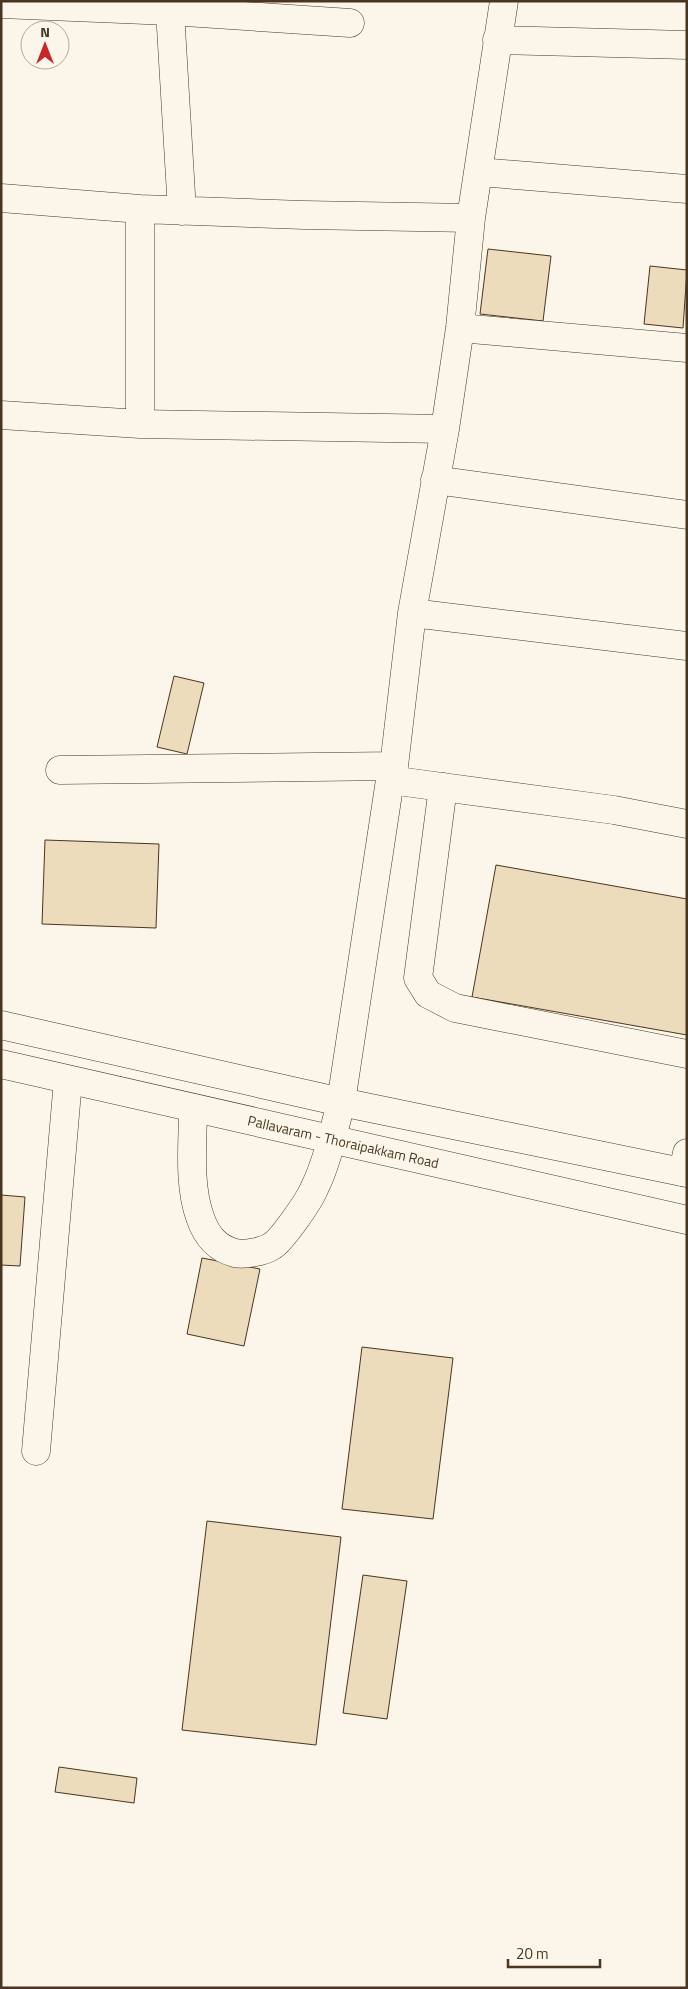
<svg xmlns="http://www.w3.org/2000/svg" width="688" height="1989" font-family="'Titillium Web',sans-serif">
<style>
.building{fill:#ecdcbc;stroke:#4a3520}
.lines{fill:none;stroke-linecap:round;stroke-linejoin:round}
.minor-casing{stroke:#4a3520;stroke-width:29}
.major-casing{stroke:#4a3520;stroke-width:29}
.minor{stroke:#fbf6e9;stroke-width:28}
.major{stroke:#fbf6e9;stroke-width:28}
.labels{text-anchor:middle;stroke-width:4;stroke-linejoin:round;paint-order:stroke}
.street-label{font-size:14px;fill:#4a3520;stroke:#fbf6e9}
</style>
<rect width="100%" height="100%" fill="#fbf6e9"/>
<path class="building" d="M488,249L551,256L543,321L480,314Z
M650,266L687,270L683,328L644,324Z
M174,676L204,683L187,754L157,747Z
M45,840L159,844L156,928L42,924Z
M496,865L687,899V1035L472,997Z
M1,1195L25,1197L20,1266L1,1265Z
M202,1258L260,1269L244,1346L187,1334Z
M362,1347L453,1358L433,1519L342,1509Z
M207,1521L341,1537L316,1745L182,1730Z
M363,1575L407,1581L387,1719L343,1713Z
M59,1767L137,1778L134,1803L55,1792Z"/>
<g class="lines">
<g class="minor-casing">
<path id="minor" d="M1,4L170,11L350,23
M170,11L182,211
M497,40L687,45
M479,172L687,189
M1,198L140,209L304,215L471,218
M460,328L687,348
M1,415L140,424L445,429
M140,424V209
M435,480L687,515
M412,613L687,646
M60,770L394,766
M390,780L614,810L687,824
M443,787L418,978L428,994L455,1008L687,1054
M193,1108C193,1143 188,1183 200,1217C206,1235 216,1248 235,1253C244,1255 263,1252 272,1246C282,1240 309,1201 314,1189C327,1163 334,1130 341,1102L390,780L394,766L412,613L445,429L460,328L471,218L504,1
M683,1172L687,1153
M36,1451L68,1080"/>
</g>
<g class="major-casing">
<g id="major">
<path d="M1,1025L341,1102L687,1173"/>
<path id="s1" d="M1,1064L687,1220"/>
</g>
</g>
<use href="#minor" class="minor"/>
<use href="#major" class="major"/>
</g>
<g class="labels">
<g class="street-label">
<text dy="5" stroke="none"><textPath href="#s1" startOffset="351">Pallavaram - Thoraipakkam Road</textPath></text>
</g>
</g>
<rect width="688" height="1989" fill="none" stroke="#4a3520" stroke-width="5"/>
<g transform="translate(45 45)"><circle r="24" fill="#fbf6e9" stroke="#b4a999"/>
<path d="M0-4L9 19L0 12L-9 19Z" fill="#c62828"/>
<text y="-8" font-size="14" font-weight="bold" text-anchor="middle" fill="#4a3520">N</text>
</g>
<path d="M508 1959v8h92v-8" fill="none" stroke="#4a3520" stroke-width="2.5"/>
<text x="516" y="1959" font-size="15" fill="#4a3520" stroke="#fbf6e9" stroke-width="4" paint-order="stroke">20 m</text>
</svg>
